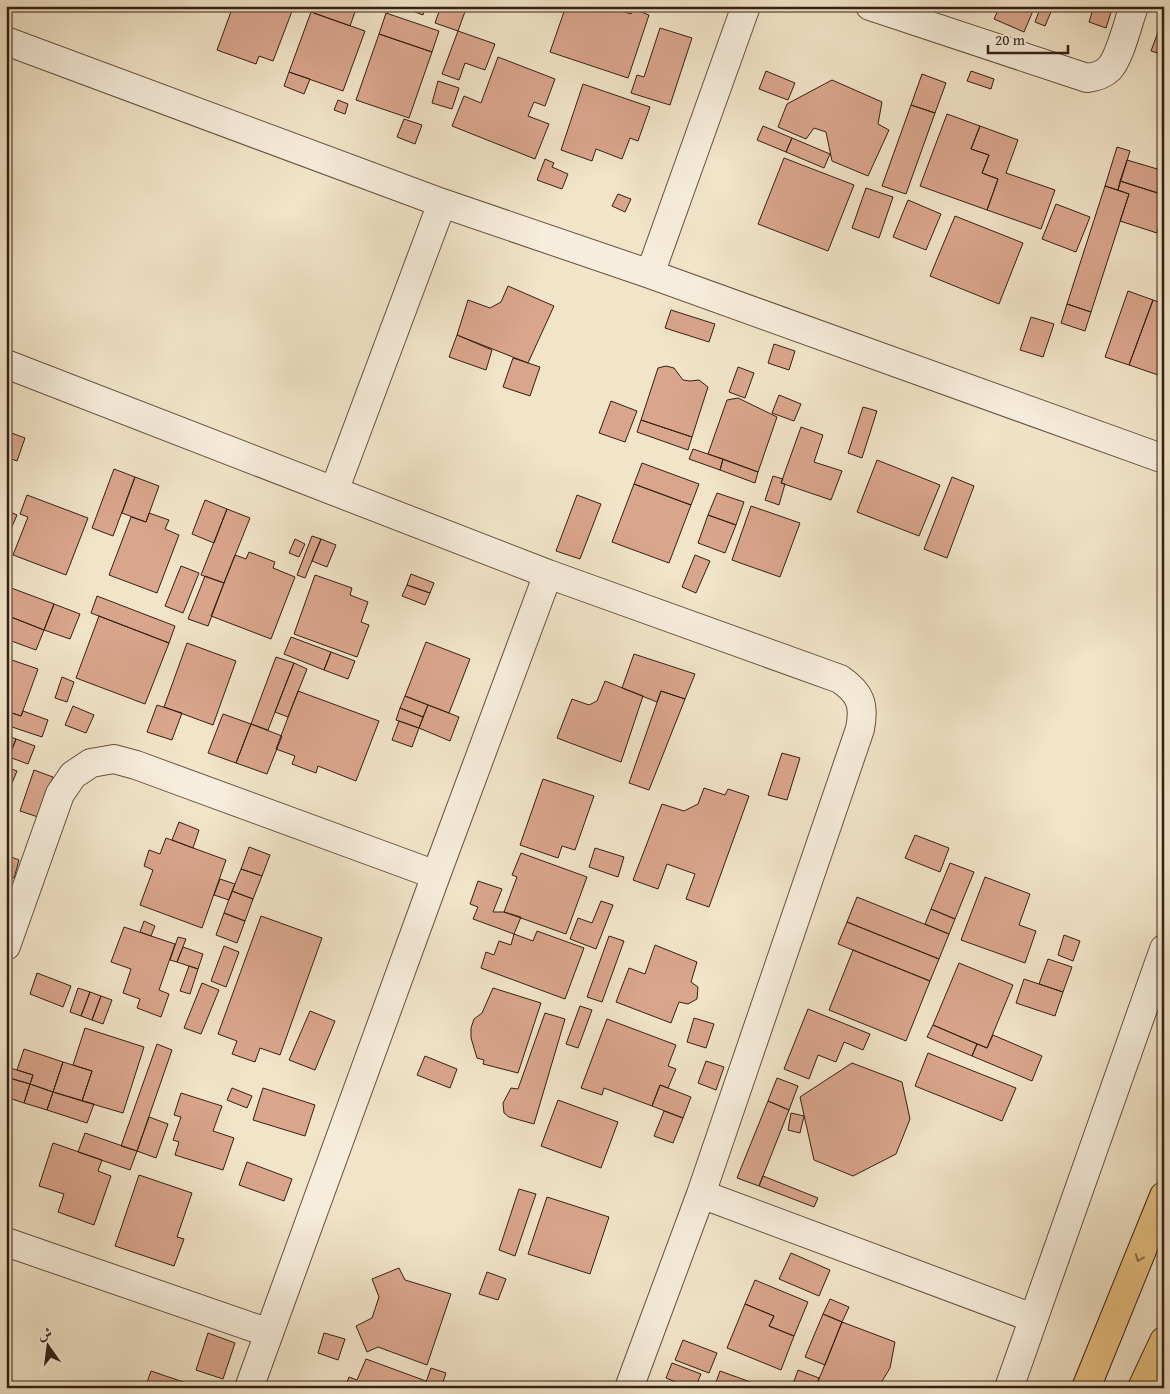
<svg xmlns="http://www.w3.org/2000/svg" width="1170" height="1394" font-family="'Gentium Book Plus',Amiri,serif">
<style>
.building{fill:#daa58d;stroke:#351f13}
.lines{fill:none;stroke-linecap:round;stroke-linejoin:round}
.minor-casing{stroke:#645040;stroke-width:30}
.highway-casing{stroke:#351f13;stroke-width:30}
.minor{stroke:#f7eddc;stroke-width:28}
.highway{stroke:#e9c284;stroke-width:28}
.oneway{stroke:#8f704c}
</style>
<rect width="100%" height="100%" fill="#f2e4c9"/>
<filter id="stains"><feTurbulence type="fractalNoise" baseFrequency=".004" numOctaves="4"/><feColorMatrix values="0 0 0 0 .2 0 0 0 0 .09 0 0 0 0 .02 0 0 0 .5 -.17"/></filter>
<radialGradient id="worn" r=".72"><stop offset=".6" stop-color="#630" stop-opacity="0"/><stop offset="1" stop-color="#630" stop-opacity=".3"/></radialGradient>
<path class="building" d="M233,6H294L273,61L259,56L256,64L217,50Z
M313,6H357L350,26L311,12Z
M399,6H426L423,15Z
M441,6H467L458,31L435,23Z
M566,6H620L618,10L631,14L633,9L649,15L628,78L550,52Z
M1000,6H1035L1024,32L994,19Z
M1041,6L1053,7L1045,26L1035,22Z
M1094,6H1113L1106,28L1089,22Z
M311,12L365,31L343,91L289,72Z
M386,13L439,31L432,52L379,34Z
M1164,15V34L1158,32Z
M660,28L692,38L670,105L631,93L637,75L644,77Z
M458,31L495,44L485,70L465,63L459,80L442,74Z
M1158,32L1164,34V55L1151,51Z
M379,34L432,52L409,118L356,100Z
M498,57L555,79L545,106L534,102L528,116L549,124L535,159L452,126L464,96L481,103Z
M766,71L795,83L788,100L759,89Z
M971,71L994,79L991,89L967,81Z
M289,72L310,79L304,94L284,86Z
M922,74L946,83L935,113L911,105Z
M832,80L882,102L878,124L889,130L868,176L832,161L826,132L814,128L806,139L778,127L787,104Z
M438,81L459,88L452,109L432,103Z
M583,84L650,107L638,141L630,138L622,159L596,149L592,161L561,150Z
M338,100L348,104L345,114L334,110Z
M911,105L935,113L906,194L882,186Z
M947,114L980,126L971,149L989,155L982,173L998,179L987,210L920,186Z
M404,119L422,125L415,144L397,137Z
M763,126L792,138L786,152L757,140Z
M980,126L1018,140L1006,173L1055,190L1041,229L987,210L998,179L982,173L989,155L971,149Z
M792,138L830,154L824,168L786,152Z
M1117,147L1130,151L1118,190L1105,186Z
M784,158L854,185L828,251L758,224Z
M545,159L554,163L552,167L568,174L562,189L537,180Z
M1127,160L1164,171V195L1120,181Z
M1120,181L1164,195V210L1157,233L1120,221L1129,194L1118,190Z
M1105,186L1129,194L1091,312L1067,304Z
M866,188L893,197L879,238L852,228Z
M618,194L631,199L625,212L612,206Z
M908,200L941,214L926,250L893,237Z
M1056,204L1090,217L1076,252L1042,239Z
M955,216L1023,243L999,304L930,276Z
M508,286L554,306L528,363L457,335L468,300L490,308L501,302Z
M1128,291L1153,300L1129,365L1105,357Z
M1164,296V377L1129,365L1153,300L1161,303Z
M1067,304L1091,312L1085,331L1061,323Z
M671,310L715,324L709,342L665,328Z
M1031,317L1054,324L1043,357L1020,350Z
M457,335L492,350L486,370L449,357Z
M774,344L795,351L789,370L768,363Z
M513,358L540,367L530,396L503,387Z
M666,366L674,368L683,380L690,381L699,380L708,387L692,437L641,420L658,368Z
M738,367L754,373L745,398L729,392Z
M779,395L801,404L794,421L772,413Z
M738,398L777,417L758,472L708,454L727,400Z
M611,401L637,411L625,442L599,433Z
M863,407L877,411L862,458L848,453Z
M641,420L692,437L688,450L637,432Z
M801,427L823,435L814,462L842,471L831,500L781,483Z
M6,431L25,438L17,461L6,457Z
M693,449L723,459L720,470L689,459Z
M723,459L758,472L755,483L720,470Z
M877,460L940,485L919,536L857,512Z
M642,463L699,484L691,505L634,484Z
M114,469L135,477L113,536L92,528Z
M773,476L783,479L781,483L785,484L779,505L765,500Z
M135,477L159,486L146,522L122,513Z
M952,477L974,486L947,558L924,549Z
M634,484L691,505L669,563L612,542Z
M717,493L744,502L736,525L708,515Z
M27,495L88,518L66,575L13,555L28,517L20,514Z
M577,495L601,504L580,559L556,551Z
M205,500L227,509L214,543L192,534Z
M751,506L800,523L780,577L732,560Z
M227,509L250,518L224,583L201,575Z
M6,510L17,515L8,536L6,535Z
M149,513L169,520L165,529L179,535L157,593L109,575L131,517L146,522Z
M708,515L736,525L725,553L698,543Z
M312,536L321,539L305,578L297,575Z
M295,539L305,544L299,557L289,553Z
M321,539L336,545L327,567L312,561Z
M249,552L275,562L273,568L295,577L271,639L211,616L235,555L246,559Z
M695,555L710,561L696,593L682,587Z
M181,566L199,573L183,613L165,606Z
M411,574L434,583L430,593L407,585Z
M315,575L352,588L350,595L368,602L361,622L369,625L357,657L294,634Z
M205,576L224,583L208,626L188,619Z
M407,585L430,593L425,605L402,596Z
M6,586L54,604L44,630L6,615Z
M97,596L175,626L169,643L91,613Z
M54,604L80,614L70,639L44,630Z
M6,615L44,630L36,650L6,639Z
M99,616L169,643L145,704L76,678Z
M291,637L331,652L324,670L284,654Z
M426,642L470,659L449,713L405,696Z
M187,643L236,661L213,725L164,707Z
M331,652L355,661L348,679L324,670Z
M634,654L695,674L685,699L661,691L657,702L622,688Z
M276,657L294,663L268,730L251,724Z
M6,658L38,669L21,716L6,711Z
M294,663L307,669L288,717L275,712Z
M62,677L74,682L67,702L55,698Z
M605,681L643,696L621,762L557,738L572,699L589,705L597,701Z
M298,691L379,721L356,781L318,766L316,773L292,764L295,756L276,749Z
M661,691L685,699L649,790L629,783Z
M405,696L428,705L423,717L400,708Z
M157,705L182,713L172,740L147,732Z
M428,705L459,717L450,741L419,728Z
M73,706L94,715L86,733L65,725Z
M400,708L423,717L419,728L396,720Z
M6,711L21,716L23,711L48,720L42,737L6,725Z
M223,714L251,724L236,763L208,753Z
M399,721L419,728L412,747L392,740Z
M251,724L282,736L267,774L236,763Z
M6,735L16,739L9,757H6Z
M16,739L35,746L28,764L9,757Z
M782,753L800,758L787,800L768,795Z
M6,767L17,771L10,788L6,786Z
M34,770L53,777L38,817L20,811Z
M543,779L594,796L575,850L562,846L558,858L520,845Z
M704,788L725,795L728,789L749,796L709,907L686,899L695,874L667,864L658,889L633,880L662,804L684,811L698,804Z
M179,822L199,830L193,848L172,840Z
M915,835L949,848L940,872L905,858Z
M166,838L226,860L202,928L140,905L153,870L144,866L149,850L160,854Z
M249,847L270,855L262,876L241,869Z
M595,848L624,857L618,877L589,867Z
M521,853L587,877L566,934L504,912L517,877L512,875Z
M6,855L19,860L14,878L6,876Z
M950,863L974,872L955,919L931,909Z
M241,869L262,876L253,899L232,891Z
M985,877L1030,894L1019,925L1036,931L1025,963L961,940Z
M220,879L235,884L229,900L214,895Z
M478,881L502,889L493,912H504L521,917L514,934L473,919L478,907L470,904Z
M232,891L253,899L245,921L224,913Z
M857,897L949,934L939,959L847,922Z
M601,901L613,905L596,949L570,939L578,918L592,923Z
M931,909L955,919L949,934L925,924Z
M224,913L245,921L237,943L216,935Z
M261,916L322,938L280,1055L260,1048L255,1062L232,1054L237,1041L218,1034Z
M144,921L155,926L151,936L140,932Z
M847,922L939,959L930,981L838,944Z
M124,927L175,944L159,990L169,994L161,1017L137,1008L140,999L123,993L131,969L111,962Z
M537,931L584,948L565,999L481,968L486,952L494,955L499,941L511,945L514,934L533,941Z
M1064,935L1080,941L1073,961L1058,955Z
M609,936L624,941L602,1002L587,997Z
M178,937L186,939L177,962L170,960Z
M655,945L697,962L691,982L698,987L697,999L688,1004L679,1002L671,1023L616,1002L629,968L645,974Z
M224,946L239,952L226,987L211,981Z
M183,947L203,954L198,969L177,962Z
M853,950L930,981L906,1041L829,1010Z
M1048,959L1072,967L1063,992L1039,984Z
M959,963L1013,985L987,1048L933,1025Z
M189,966L198,969L190,994L180,991Z
M37,973L71,986L63,1007L30,994Z
M1024,979L1063,992L1055,1016L1016,1003Z
M202,983L219,990L201,1034L184,1028Z
M78,988L90,992L81,1016L70,1012Z
M493,988L541,1003L518,1073L483,1064L484,1060L477,1058L471,1038V1028L474,1019L482,1013Z
M90,992L101,996L92,1020L81,1016Z
M101,996L112,1000L103,1024L92,1020Z
M580,1006L592,1010L578,1048L566,1044Z
M808,1009L870,1034L863,1050L844,1042L836,1062L818,1055L809,1079L784,1069Z
M310,1011L335,1021L315,1070L289,1060Z
M545,1013L565,1019L534,1124L509,1117L504,1113L503,1103L511,1088L518,1089Z
M694,1018L714,1024L706,1048L687,1042Z
M607,1019L676,1045L668,1066L676,1069L668,1088L660,1085L652,1106L604,1088L602,1095L581,1088Z
M933,1025L977,1044L972,1056L927,1037Z
M85,1028L144,1047L123,1113L82,1101L92,1071L73,1065Z
M993,1035L1042,1056L1032,1081L972,1056L977,1044L987,1048Z
M157,1044L172,1050L137,1151L121,1146Z
M24,1049L63,1062L53,1092L30,1084L33,1075L17,1070Z
M928,1053L1016,1088L1002,1121L915,1086Z
M425,1056L457,1069L450,1088L417,1075Z
M706,1061L724,1067L716,1090L698,1083Z
M63,1062L92,1071L82,1101L53,1092Z
M852,1063L902,1082L910,1119L896,1154L853,1176L814,1160L800,1097Z
M7,1067L33,1075L30,1084L6,1077Z
M6,1077L30,1084L24,1103L6,1097Z
M777,1078L798,1086L789,1110L768,1101Z
M30,1084L53,1092L47,1110L24,1103Z
M660,1085L691,1097L683,1118L652,1106Z
M232,1088L252,1096L247,1108L227,1100Z
M263,1088L315,1105L305,1136L253,1120Z
M53,1092L94,1104L87,1123L47,1110Z
M181,1093L222,1106L213,1131L234,1138L223,1170L175,1155L179,1142L173,1140L181,1117L174,1115Z
M558,1100L618,1122L601,1168L541,1146Z
M768,1101L789,1110L759,1186L737,1178Z
M664,1111L683,1118L673,1143L654,1136Z
M791,1113L804,1116L800,1133L788,1130Z
M149,1117L168,1124L156,1158L137,1151Z
M85,1133L137,1151L130,1170L78,1152Z
M53,1143L102,1160L98,1171L111,1176L94,1225L58,1212L64,1194L39,1186Z
M247,1162L292,1179L284,1201L239,1185Z
M139,1175L192,1193L177,1237L184,1239L174,1266L115,1246Z
M763,1176L818,1198L814,1207L759,1186Z
M519,1189L536,1194L515,1256L499,1250Z
M547,1197L609,1217L590,1274L528,1254Z
M791,1253L830,1270L819,1296L779,1279Z
M399,1268L405,1280L451,1294L427,1365L378,1347L367,1352L356,1326L372,1318L379,1297L372,1279Z
M487,1272L506,1279L498,1300L479,1294Z
M755,1280L808,1302L794,1336L769,1326L774,1316L745,1304Z
M830,1299L849,1307L842,1322L823,1314Z
M745,1304L774,1316L769,1326L794,1336L781,1370L727,1348Z
M823,1314L842,1322L825,1365L805,1357Z
M842,1322L895,1342L890,1368L878,1388H826L817,1384Z
M208,1333L235,1343L223,1379L196,1370Z
M324,1333L345,1339L338,1360L318,1353Z
M683,1340L717,1353L709,1373L675,1360Z
M366,1359L426,1381L424,1388H345L349,1377L357,1380Z
M672,1363L701,1374L695,1388H690L666,1378Z
M431,1368L446,1373L441,1388H424Z
M798,1370L819,1378L815,1388H804L793,1384Z
M151,1371L198,1387L145,1388Z
M720,1371L767,1388H714Z"/>
<g class="lines">
<g class="minor-casing">
<path id="minor" d="M870,6L1087,78C1095,77 1103,75 1109,69C1120,58 1128,22 1134,6
M6,41L442,203L650,274L1164,459
M650,274L746,6
M6,364L548,574L840,679C860,693 865,704 860,729L701,1194L629,1388
M334,491L442,203
M6,946L60,794L73,775L91,763L114,759L136,765L436,875
M701,1194L1033,1318
M6,1242L269,1333
M249,1388L436,875L548,574
M1009,1388L1164,949"/>
</g>
<g class="highway-casing">
<path id="highway" d="M1086,1388L1164,1196
M1142,1388L1164,1341"/>
</g>
<use href="#minor" class="minor"/>
<use href="#highway" class="highway"/>
</g>
<defs><path id="oneway-chevron" d="M-2-3.5L2.5 0L-2 3.5" fill="none" stroke-width="1.6" stroke-linecap="round" stroke-linejoin="round" transform="scale(1.25)"/></defs>
<use class="oneway" href="#oneway-chevron" transform="translate(1139 1258) rotate(112)"/>
<rect width="1170" height="1394" fill="none" stroke="#f2e4c9" stroke-width="25"/>
<rect x="8" y="8" width="1155" height="1379" fill="none" stroke="#351f13" stroke-width="2.5"/>
<rect x="12" y="12" width="1145" height="1369" fill="none" stroke="#351f13"/>
<g transform="translate(48 1346) rotate(346)" stroke="#f7eddc" stroke-width="4" paint-order="stroke">
<path d="M0-4L9 19L0 12L-9 19Z" fill="#351f13"/>
<text y="-8" font-size="14" font-weight="bold" text-anchor="middle" fill="#351f13">ش</text>
</g>
<path d="M988 45v8h80v-8" fill="none" stroke="#351f13" stroke-width="2.5"/>
<text x="995" y="45" font-size="15" fill="#351f13" stroke="#f7eddc" stroke-width="4" paint-order="stroke">20 m</text>
<rect width="100%" height="100%" filter="url(#stains)"/>
<rect width="100%" height="100%" fill="url(#worn)"/>
</svg>
